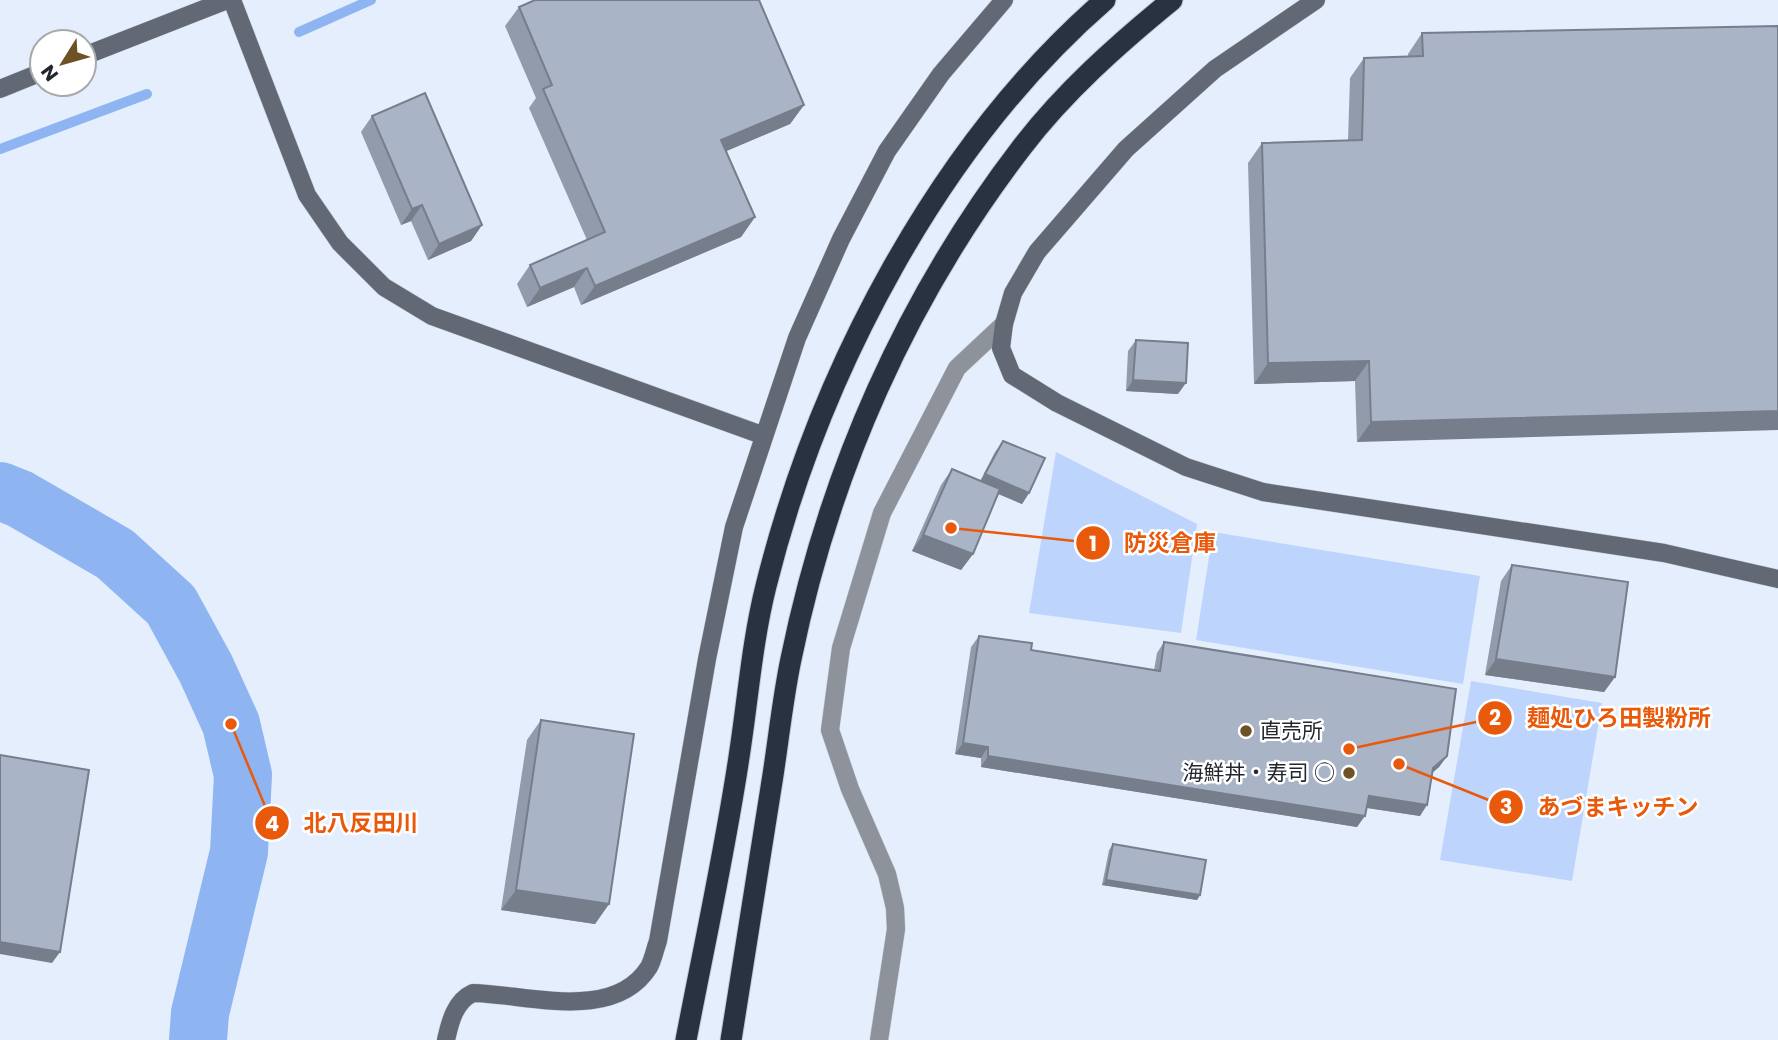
<svg xmlns="http://www.w3.org/2000/svg" width="1778" height="1040" font-family="Poppins,'Noto Sans JP',sans-serif">
<style>
.green{fill:#bdd5fc}
.lines{fill:none;stroke-linecap:round;stroke-linejoin:round}
.stream{stroke:#8eb4f2;stroke-width:10}
.river{stroke:#8eb4f2;stroke-width:58}
.street-casing{stroke:#c1cad8;stroke-width:19}
.secondary-casing{stroke:#c1cad8;stroke-width:19}
.highway-casing{stroke:#c1cad8;stroke-width:23}
.street{stroke:#8e939b;stroke-width:18}
.secondary{stroke:#626974;stroke-width:18}
.highway{stroke:#293241;stroke-width:21}
.wall{fill:#919bab}
.shaded-wall{fill:#767e8b}
.building{fill:#a9b4c7;stroke:#767e8b;stroke-width:2}
.poi-dot{fill:#6c5224;stroke:#fff;stroke-width:2.5}
.labels{text-anchor:middle;stroke-width:5;stroke-linejoin:round;paint-order:stroke}
.poi-label{font-size:21px;fill:#22272e;stroke:#fff;text-anchor:start}
.leader{fill:none;stroke:#e8590c;stroke-width:2.5}
.callout-dot{fill:#e8590c;stroke:#fff;stroke-width:2.5}
.mark-label{font-size:21px;text-anchor:middle;font-weight:bold;fill:#fff}
.callout-label{font-size:23px;text-anchor:middle;font-weight:bold;fill:#e8590c;stroke:#fff;stroke-width:5;stroke-linejoin:round;paint-order:stroke}
</style>
<rect width="100%" height="100%" fill="#e4eefd"/>
<path class="green" d="M1056,452L1197,524L1181,633L1029,613Z
M1213,532L1480,576L1463,684L1196,640Z
M1471,681L1602,703L1572,881L1440,860Z"/>
<g class="lines">
<path class="stream" d="M299,32L371,0
M0,149L147,94"/>
<path class="river" d="M0,491L20,499L115,554L171,605L206,669L231,724L243,775L239,852L200,1013L198,1040"/>
<g class="street-casing">
<path id="street" d="M879,1040L896,929L895,908L887,874L850,789L830,730L841,648L882,513L957,368L1004,324"/>
</g>
<g class="secondary-casing">
<path id="secondary" d="M232,0L307,195L340,243L384,287L432,316L762,435
M1316,0L1215,69L1126,149L1037,252L1013,293L1004,324L1001,348L1012,375L1057,403L1186,467L1263,492L1664,553L1778,579
M84,56L227,0
M0,89L42,72
M446,1040C450,1022 455,1001 473,993C526,994 614,1023 649,967C653,960 655,949 658,941L707,659L734,527L797,338L841,239L887,151L941,74L1004,0"/>
</g>
<g class="highway-casing">
<path id="highway" d="M686,1040C704,946 725,851 739,757C748,699 752,642 766,586C819,373 938,145 1105,0
M731,1040C745,952 759,863 773,775C779,736 783,697 791,659C829,473 906,298 1022,147C1064,92 1118,44 1172,0"/>
</g>
<use href="#street" class="street"/>
<use href="#secondary" class="secondary"/>
<use href="#highway" class="highway"/>
</g>
<path class="wall" d="M519,7L804,105L790,124L726,151L755,217L741,237L581,305L574,287L527,307L517,284L530,265L587,240L529,108L536,98L505,26Z
M1778,26L1357,442L1355,381L1254,384L1248,163L1262,143L1348,141L1350,78L1364,58L1408,57V54L1422,33Z
M372,116L482,225L471,241L428,260L411,221L401,225L361,132Z
M1136,340L1178,394L1126,391L1128,351Z
M1003,441L1029,493L1022,504L998,494L973,554L961,570L912,551L941,485L952,469L980,481L995,452Z
M1512,565L1615,677L1604,692L1485,675L1501,581Z
M979,636L1031,650L1154,670L1157,653L1164,642L1447,756L1439,767L1432,773L1420,816L1367,808L1357,827L981,767V758L955,754L971,647Z
M541,720L609,904L595,924L501,910L527,740Z
M1113,844L1200,895L1197,900L1102,885L1109,850Z"/>
<path class="shaded-wall" d="M804,105L790,124L708,159L721,140Z
M422,205L411,221L401,225L412,209Z
M755,217L741,237L581,305L595,286Z
M482,225L471,241L428,260L439,244Z
M587,268L574,287L527,307L540,288Z
M1369,361L1355,381L1254,384L1268,363Z
M1133,380L1186,383L1178,394L1126,391Z
M1778,411V430L1357,442L1371,422Z
M985,474L1029,493L1022,504L978,485Z
M923,535L973,554L961,570L912,551Z
M1496,659L1615,677L1604,692L1485,675Z
M963,743L988,747L981,758L955,754Z
M988,756L1365,816L1357,827L981,767Z
M1447,756L1439,767L1425,779L1433,768Z
M1369,796L1427,805L1420,816L1361,807Z
M1106,880L1200,895L1197,900L1102,885Z
M516,890L609,904L595,924L501,910Z
M0,942L60,952L52,963L0,954Z"/>
<path class="building" d="M535,0H759L804,105L721,140L755,217L595,286L587,268L540,288L530,265L605,232L543,89L552,85L519,7Z
M1778,26V411L1371,422L1369,361L1268,363L1262,143L1362,140L1364,58L1423,56L1422,33Z
M425,93L482,225L439,244L422,205L412,209L372,116Z
M1136,340L1188,343L1186,383L1133,380Z
M1003,441L1045,458L1029,493L985,474Z
M952,469L1000,489L973,554L923,535Z
M1512,565L1628,582L1615,677L1496,659Z
M979,636L1032,643L1031,650L1160,671L1164,642L1456,689L1447,756L1433,768L1427,805L1369,796L1365,816L988,756V747L963,743Z
M541,720L634,734L609,904L516,890Z
M0,755L89,770L60,952L0,942Z
M1113,844L1206,860L1200,895L1106,880Z"/>
<g class="poi-dot">
<circle cx="1246" cy="731" r="7"/>
<circle cx="1349" cy="773" r="7"/>
</g>
<g class="labels">
<g class="poi-label">
<text x="1260" y="738">直売所</text>
<text x="1335" y="780" text-anchor="end">海鮮丼・寿司 ○</text>
</g>
</g>
<path class="leader" d="M951 528L1093 543M1349 749L1495 718M1399 764L1506 807M231 724L272 823"/>
<g class="callout-dot">
<circle cx="951" cy="528" r="7"/>
<circle cx="1349" cy="749" r="7"/>
<circle cx="1399" cy="764" r="7"/>
<circle cx="231" cy="724" r="7"/>
<circle cx="1093" cy="543" r="18"/>
<circle cx="1495" cy="718" r="18"/>
<circle cx="1506" cy="807" r="18"/>
<circle cx="272" cy="823" r="18"/>
</g>
<g class="mark-label">
<text x="1093" y="551">1</text>
<text x="1495" y="725">2</text>
<text x="1506" y="814">3</text>
<text x="272" y="831">4</text>
</g>
<g class="callout-label">
<text x="1170" y="551">防災倉庫</text>
<text x="1619" y="726">麺処ひろ田製粉所</text>
<text x="1618" y="815">あづまキッチン</text>
<text x="361" y="831">北八反田川</text>
</g>
<g transform="translate(63 63) rotate(233)"><circle r="33" fill="#ffffff" stroke="#a7a9ab" stroke-width="2"/>
<path d="M0-5L12 26L0 18L-12 26Z" fill="#6c5224"/>
<text y="-10" font-size="19" font-weight="bold" text-anchor="middle" fill="#22272e">N</text>
</g>
</svg>
